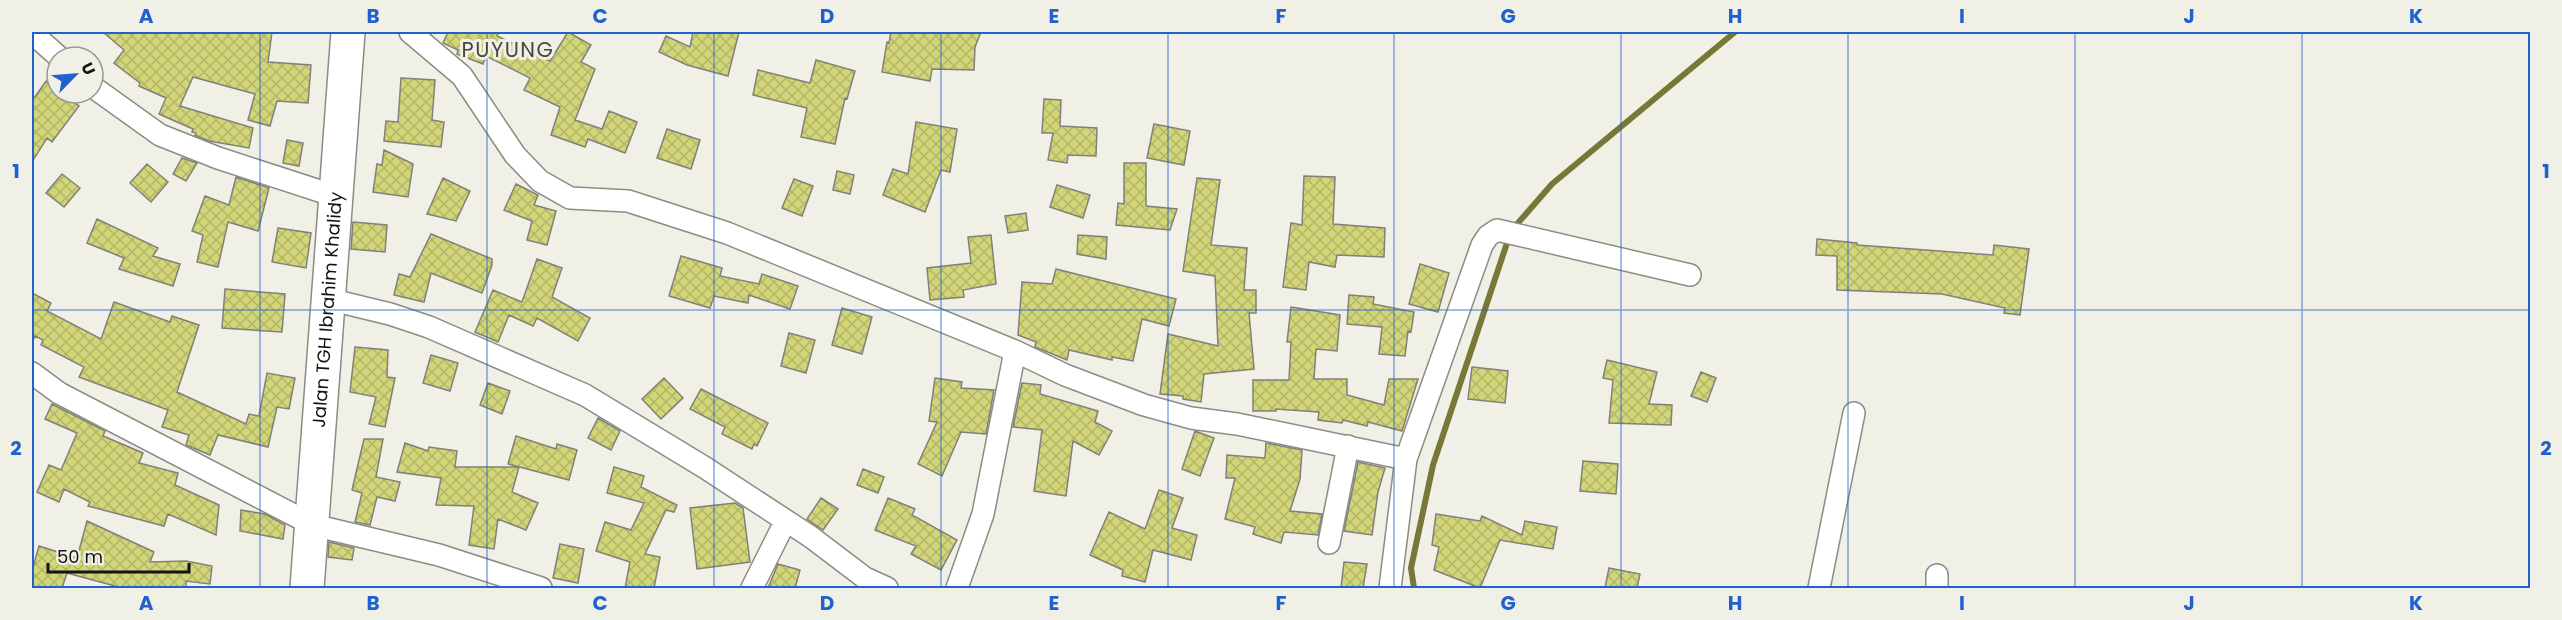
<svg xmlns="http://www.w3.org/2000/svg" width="2562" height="620" font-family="Poppins,sans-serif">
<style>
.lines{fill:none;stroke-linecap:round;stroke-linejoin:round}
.stream{stroke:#777837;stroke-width:6}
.building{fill:url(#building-cross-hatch);stroke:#808178;stroke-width:1.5}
.minor-casing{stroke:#8b8c83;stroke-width:24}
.primary-casing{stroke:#8b8c83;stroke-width:36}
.minor{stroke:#fff;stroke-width:21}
.primary{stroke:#fff;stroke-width:33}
.grid{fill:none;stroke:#2061cd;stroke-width:1.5;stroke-opacity:0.55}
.labels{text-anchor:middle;stroke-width:6;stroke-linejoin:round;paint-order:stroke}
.street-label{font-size:18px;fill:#131310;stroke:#f0f0e7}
.quarter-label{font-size:21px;letter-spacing:1.5px;fill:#46473f;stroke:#f0f0e7}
.neatline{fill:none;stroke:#2061cd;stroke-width:2}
.grid-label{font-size:20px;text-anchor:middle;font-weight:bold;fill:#2061cd}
</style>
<defs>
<pattern id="building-cross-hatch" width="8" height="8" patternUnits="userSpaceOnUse" patternTransform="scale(1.5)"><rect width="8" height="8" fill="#d2d578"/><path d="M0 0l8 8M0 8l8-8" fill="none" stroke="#b3b667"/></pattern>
</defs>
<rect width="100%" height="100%" fill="#f0f0e7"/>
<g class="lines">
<path class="stream" d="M1414,588L1411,568L1433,465L1511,231L1552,184L1735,32"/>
</g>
<path class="building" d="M103,32H272L268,62L311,65L308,103L277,101L270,126L248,120L255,94L193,77L180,106L253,128L249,148L209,141L195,135L196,133L192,132L193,129L159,114L166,98L139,86L140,83L114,63L124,50Z
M448,32H499L497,36L550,61L568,32L591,45L581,62L595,69L575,120L602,129L609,111L637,122L625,153L588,139L585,147L551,135L560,107L524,90L530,78L486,56L483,64L457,54L458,50L443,43Z
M693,32H739L728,76L687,65L659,52L666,36L690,47Z
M891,32H981L975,47L974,70L932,69L930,81L882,72L887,42L889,43Z
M816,60L855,71L847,99L845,98L835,144L801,137L807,108L753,95L758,70L810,83Z
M401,78L435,80L432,120L444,122L441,147L384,141L386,121L398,122Z
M46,81L57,89V93H62L79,106L52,142L47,138L32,162V101Z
M1044,99L1061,100L1060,126L1097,128L1096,156L1068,155L1067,163L1048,160L1053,133H1042Z
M916,122L957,129L950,172L941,170L925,212L883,195L893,169L908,174Z
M1154,124L1190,131L1184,165L1147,158Z
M667,129L700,140L691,169L657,158Z
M287,140L303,143L299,166L283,163Z
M384,150L413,164L408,197L373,192L377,164L382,165Z
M182,158L197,163L186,181L173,174Z
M1124,163H1146V206L1177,209L1170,230L1116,225L1118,203L1124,204Z
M147,164L168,182L151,202L130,183Z
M837,171L854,175L850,194L833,190Z
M62,174L80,188L64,207L46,193Z
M1304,176L1335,177L1333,224L1385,228L1384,257L1337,255L1335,267L1309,262L1306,290L1283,287L1291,223L1302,225Z
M236,177L269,188L258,231L228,222L218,267L197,262L203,235L192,231L205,196L229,205Z
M443,178L470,191L456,221L427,214Z
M1197,178L1220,180L1211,245L1247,248L1244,290H1256V313H1249L1254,369L1204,374L1201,402L1183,399V396L1160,394L1168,334L1218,346L1215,276L1183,271Z
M794,179L813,186L802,216L782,208Z
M516,184L538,195L534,205L556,211L547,245L527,240L532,221L504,210Z
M1057,185L1090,195L1083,218L1050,207Z
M1026,213L1028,230L1008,233L1005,216Z
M97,219L158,248L153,256L180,264L173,286L119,269L124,258L87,243Z
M353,222L387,225L385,252L351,249Z
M278,228L311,233L306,268L272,262Z
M431,234L492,259V265L482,293L431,273L424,302L394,295L399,274L410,277Z
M991,235L996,284L963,290L964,297L930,300L927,268L971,263L968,237Z
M1078,235L1107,237L1106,259L1077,254Z
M1817,239L1857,243V245L1993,255L1994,245L2029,249L2020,315L2004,313L2005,308L1942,294L1837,290V256L1816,255Z
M681,256L722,268L720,276L759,284L762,274L798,286L790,309L749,295L748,303L714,296L710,308L669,296Z
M537,259L562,268L552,297L590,318L578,341L537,318L533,326L509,315L498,342L475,332L493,290L522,302Z
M1420,264L1449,273L1438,312L1409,304Z
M1056,269L1176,299L1169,326L1142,319L1133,361L1112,357V360L1069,350L1067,360L1035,347L1036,342L1018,335L1022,282L1052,284Z
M225,289L285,294L282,332L222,328Z
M32,293L51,303L47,311L101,339L114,302L170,322L172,316L199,325L177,392L246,424L249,414L259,416L267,373L295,378L289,409L277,407L268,447L218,435L210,455L186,445L189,435L162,427L168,410L79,377L84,367L41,345L43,340L35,336L32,343Z
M1349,295L1374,297L1373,304L1414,312L1411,332L1408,331L1405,356L1379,354L1382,327L1347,324Z
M1291,307L1340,315L1337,351L1316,349L1314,379H1347V395L1384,405L1389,379H1418L1402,431L1368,422L1367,426L1343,420L1342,423L1318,420L1319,412L1276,409V411H1253V380H1289L1291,342H1287Z
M842,308L872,317L862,354L832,345Z
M789,333L815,340L806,373L781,366Z
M355,347L388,350L387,377L395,378L385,427L369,424L376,397L350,392Z
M431,355L458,363L450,391L423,383Z
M1607,360L1657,372L1649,404L1672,405L1671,425L1609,423L1613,380L1603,378Z
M1472,367L1508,371L1505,403L1468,399Z
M1701,372L1716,378L1707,402L1691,396Z
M664,378L683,398L661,419L642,399Z
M935,378L962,382L961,388L994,390L986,434L961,432L942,476L918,464L937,422L929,421Z
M488,383L510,391L502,414L480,405Z
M1022,383L1041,385L1040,394L1098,411L1095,422L1112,431L1099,455L1073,441L1066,496L1034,491L1042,430L1013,427Z
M701,389L768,423L757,446L754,444L752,449L722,434L725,427L690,409Z
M52,404L105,431L103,436L143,453L139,463L178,473L175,485L219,505L216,535L168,514L164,526L88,506L90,502L64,489L59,502L37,492L49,465L61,470L77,433L45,419Z
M598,418L620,431L611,450L588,438Z
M1195,431L1214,438L1200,476L1182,469Z
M516,436L556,449L557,444L577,450L569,480L508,464Z
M364,439H383L376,477L400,482L395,501L377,497L370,525L355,522L362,493L352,490Z
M405,443L428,451L429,447L457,451L455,467H519L512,492L538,503L526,530L498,519L494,549L469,545L474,506L436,505L441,478L397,472Z
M1266,443L1302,450L1300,479L1290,511L1322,514L1318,535L1284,532L1281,543L1253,534L1255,527L1225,519L1235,478H1226L1227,455L1265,458Z
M1583,461L1618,464L1616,494L1580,491Z
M1358,462L1385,468L1378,492L1372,535L1344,531Z
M614,467L644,476L641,487L677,505L674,512L666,510L645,554L660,557L654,588H625L630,562L596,551L605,522L631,530L644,503L607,493Z
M863,469L884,477L878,493L857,485Z
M1159,490L1183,498L1172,528L1197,535L1191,560L1153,550L1145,582L1122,576L1123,570L1090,555L1109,512L1145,529Z
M821,498L838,509L823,530L807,519Z
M888,498L915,509L912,515L957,540L941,570L911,554L916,546L875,530Z
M735,503L743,508L750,562L697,569L690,508Z
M241,510L265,514L285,525L283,539L240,531Z
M1436,514L1480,521L1482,516L1522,535L1525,521L1557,527L1553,549L1500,540L1480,588L1434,570L1439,547L1432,545Z
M87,521L154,552L150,562L186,561L212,566L210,584L186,581V588H114L115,586L67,573L62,588H32V571L39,546L77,558Z
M329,542L354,548L352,560L328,557Z
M560,544L584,549L578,583L553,578Z
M1344,562L1367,564L1363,588H1341Z
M778,564L800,570L795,588H768Z
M1609,568L1640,574L1637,588H1605Z"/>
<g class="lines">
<g class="minor-casing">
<path id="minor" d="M410,32L462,76L515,155L540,181L570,198L628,201L727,233L1015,351L1065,375L1144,405L1191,418L1237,424L1406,459
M32,33L59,57
M93,87L160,135L218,158L335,196
M328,299L390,314L429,327L585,395L704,467L811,537L865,578L887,588
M32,373L59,393L313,525L439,555L541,588
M1329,543L1348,446
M752,588L785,522
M957,588L983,514L1015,351
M1390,588L1406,459L1482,245L1488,236L1497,230L1690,275
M1819,588L1854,413
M1937,588V575"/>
</g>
<g class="primary-casing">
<g id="primary">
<path id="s1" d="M307,588L348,32"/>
</g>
</g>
<use href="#minor" class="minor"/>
<use href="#primary" class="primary"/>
</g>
<path class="grid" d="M260,32V588M487,32V588M714,32V588M941,32V588M1168,32V588M1394,32V588M1621,32V588M1848,32V588M2075,32V588M2302,32V588M32,310H2530"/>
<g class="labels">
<g class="street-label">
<text dy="6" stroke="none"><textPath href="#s1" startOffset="279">Jalan TGH Ibrahim Khalidy</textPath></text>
</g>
<g class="quarter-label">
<text x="508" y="57">PUYUNG</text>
</g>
</g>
<rect width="2562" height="620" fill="none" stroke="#f0f0e7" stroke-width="66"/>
<g transform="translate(75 75) rotate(65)"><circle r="28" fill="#f0f0e7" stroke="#989891" stroke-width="1.5"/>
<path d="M0-4.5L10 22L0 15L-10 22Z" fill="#2061cd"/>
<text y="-9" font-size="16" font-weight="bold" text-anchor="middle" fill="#131310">U</text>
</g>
<path d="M48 563v9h141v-9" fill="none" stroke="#131310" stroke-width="3"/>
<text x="57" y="563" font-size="18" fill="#131310" stroke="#f0f0e7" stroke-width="4.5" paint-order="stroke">50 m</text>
<rect x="33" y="33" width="2496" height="554" class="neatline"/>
<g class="grid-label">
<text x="146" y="23">A</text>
<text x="373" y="23">B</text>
<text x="600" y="23">C</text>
<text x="827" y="23">D</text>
<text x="1054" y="23">E</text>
<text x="1281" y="23">F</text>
<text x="1508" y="23">G</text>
<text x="1735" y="23">H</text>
<text x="1962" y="23">I</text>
<text x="2189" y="23">J</text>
<text x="2416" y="23">K</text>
<text x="16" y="178">1</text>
<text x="2546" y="178">1</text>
<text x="16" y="455">2</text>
<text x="2546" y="455">2</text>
<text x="146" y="610">A</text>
<text x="373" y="610">B</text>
<text x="600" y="610">C</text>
<text x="827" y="610">D</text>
<text x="1054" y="610">E</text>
<text x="1281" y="610">F</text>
<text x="1508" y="610">G</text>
<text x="1735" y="610">H</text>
<text x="1962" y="610">I</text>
<text x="2189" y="610">J</text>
<text x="2416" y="610">K</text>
</g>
</svg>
